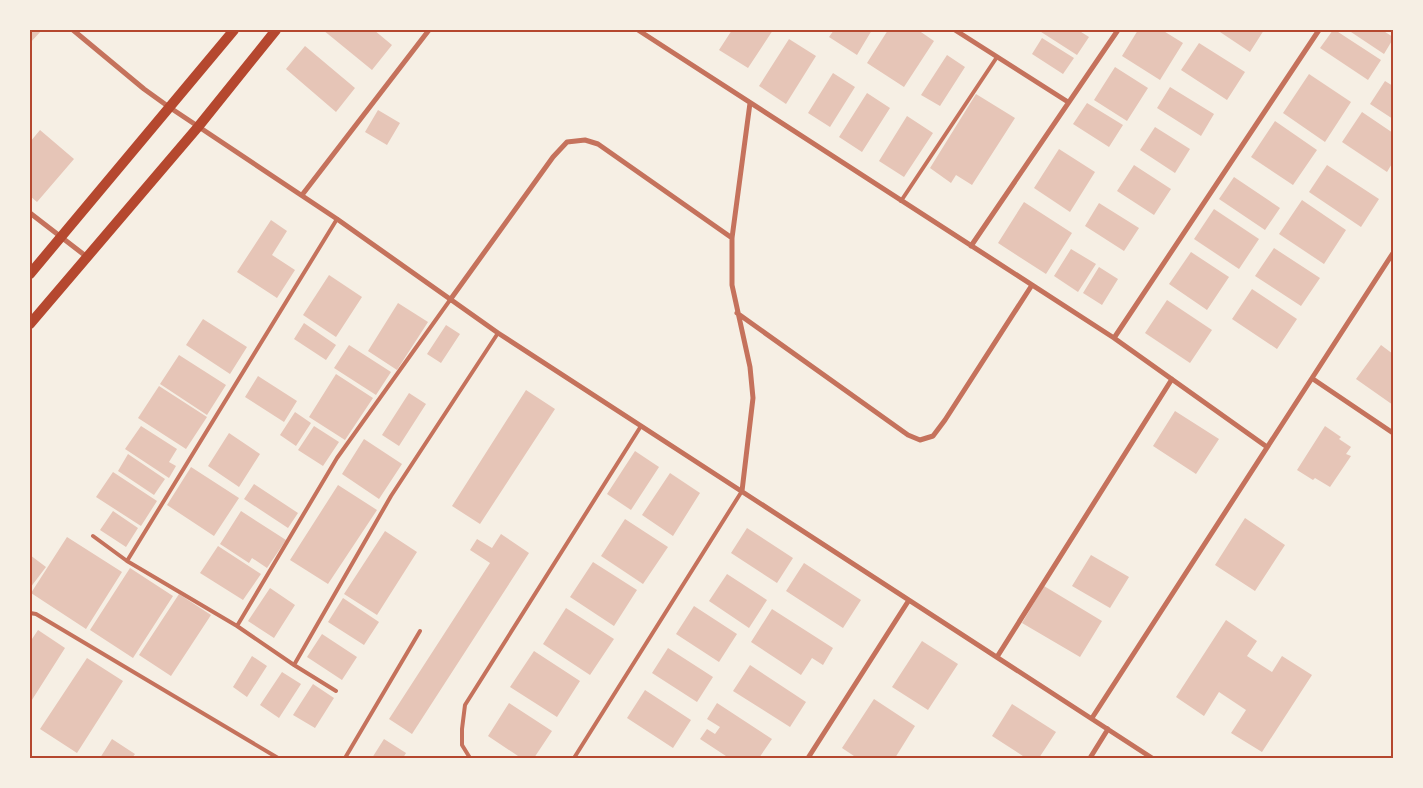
<svg xmlns="http://www.w3.org/2000/svg" width="1423" height="788" font-family="Lato,sans-serif">
<style>
.building{fill:#e6c5b7}
.lines{fill:none;stroke-linecap:round;stroke-linejoin:round}
.service{stroke:#c5725c;stroke-width:4}
.minor{stroke:#c5725c;stroke-width:5}
.secondary{stroke:#b5482f;stroke-width:10}
.neatline{fill:none;stroke:#b5482f;stroke-width:2}
</style>
<rect width="100%" height="100%" fill="#f6efe4"/>
<path class="building" d="M30,30H42L30,43Z
M323,30H374L392,45L372,70Z
M732,30H773L748,68L719,50Z
M834,30H872L857,55L829,37Z
M888,30H918L934,41L904,87L867,63Z
M1038,30H1078L1089,37L1077,55Z
M1138,30H1162L1183,43L1160,80L1122,56Z
M1217,30H1264L1250,52Z
M1333,30H1335L1381,60L1368,80L1320,48Z
M1348,30H1382L1393,37V39L1384,54Z
M1042,38L1074,58L1063,74L1032,54Z
M789,39L816,56L786,104L759,86Z
M1199,43L1245,72L1227,100L1181,70Z
M305,46L355,88L336,112L286,69Z
M947,55L965,67L940,106L921,95Z
M1115,67L1148,88L1127,121L1094,100Z
M833,73L855,87L830,127L808,113Z
M1309,74L1351,102L1325,142L1283,113Z
M1385,81L1393,86V119L1370,104Z
M1170,87L1214,114L1201,136L1157,108Z
M867,93L890,108L862,152L839,137Z
M976,94L1015,118L972,185L956,175L951,183L930,168Z
M1087,103L1123,125L1109,147L1073,124Z
M378,110L400,123L387,145L365,132Z
M1362,112L1393,133V162L1387,172L1342,142Z
M907,116L933,133L904,177L879,161Z
M1275,121L1317,150L1293,185L1251,157Z
M1155,127L1190,149L1175,173L1140,150Z
M40,130L74,159L37,202L30,196V142Z
M1059,149L1095,172L1070,212L1034,188Z
M1134,165L1171,189L1154,215L1117,191Z
M1327,165L1379,199L1361,227L1309,192Z
M1234,177L1280,208L1265,230L1219,199Z
M1302,200L1346,230L1324,264L1279,234Z
M1024,202L1072,233L1046,274L998,243Z
M1099,203L1139,228L1124,251L1085,226Z
M1214,209L1259,239L1239,269L1194,239Z
M271,220L287,231L272,255L295,270L277,298L237,272Z
M1274,248L1320,278L1301,306L1255,276Z
M1071,249L1096,264L1078,292L1054,276Z
M1191,252L1229,277L1207,310L1169,284Z
M1099,267L1118,279L1102,305L1083,293Z
M329,275L362,297L336,337L303,315Z
M1252,289L1297,319L1277,349L1232,319Z
M1167,300L1212,330L1190,363L1145,333Z
M398,303L428,322L397,370L368,351Z
M203,319L247,347L230,374L186,345Z
M304,323L336,345L326,360L294,339Z
M446,325L460,334L441,363L427,354Z
M349,345L391,372L376,395L334,368Z
M1381,345L1393,354V405L1356,379Z
M179,355L226,385L207,415L160,384Z
M336,374L373,398L345,440L309,417Z
M258,376L297,401L284,422L245,397Z
M159,386L207,417L186,449L138,418Z
M526,390L555,409L480,524L452,506Z
M409,393L426,404L399,446L382,435Z
M1175,411L1219,439L1196,474L1153,446Z
M295,412L311,423L296,446L280,435Z
M141,426L177,449L169,462L176,466L169,478L125,449Z
M314,426L339,442L323,466L298,450Z
M1325,426L1341,437L1339,439L1351,447L1346,454L1351,456L1330,487L1315,478L1313,480L1297,470Z
M229,433L260,454L239,487L208,466Z
M364,439L402,464L379,499L342,474Z
M635,451L659,467L631,510L607,494Z
M128,454L165,479L154,495L118,471Z
M191,467L239,498L214,536L167,505Z
M113,472L157,501L141,526L96,497Z
M670,473L700,493L673,536L642,515Z
M254,484L298,513L288,528L244,499Z
M338,485L377,510L328,584L290,560Z
M113,511L138,528L126,547L100,530Z
M241,511L286,540L267,568L252,558L249,563L220,544Z
M1245,518L1285,545L1255,591L1215,565Z
M625,519L668,547L643,584L601,556Z
M747,528L793,558L777,583L731,553Z
M385,531L417,552L377,615L344,594Z
M501,534L529,553L412,734L389,719L490,563L470,550L477,539L492,548Z
M67,537L122,572L86,629L31,593Z
M218,546L261,574L243,600L200,573Z
M30,555L46,567L30,588Z
M1091,555L1129,577L1110,608L1072,586Z
M593,562L637,590L614,626L570,597Z
M804,563L861,600L843,628L786,591Z
M130,568L173,596L133,658L90,630Z
M727,574L767,600L749,628L709,601Z
M1044,586L1102,621L1080,657L1022,623Z
M270,588L295,605L274,638L248,621Z
M179,594L211,615L171,676L139,655Z
M343,598L379,622L364,645L328,622Z
M694,606L737,634L719,662L676,634Z
M566,608L614,639L590,675L543,644Z
M772,609L833,648L823,665L812,658L801,675L751,642Z
M1226,620L1257,641L1247,656L1272,672L1282,656L1312,675L1262,752L1231,733L1246,710L1219,692L1204,716L1176,697Z
M38,630L65,648L30,703V642Z
M322,634L357,657L342,680L307,657Z
M922,641L958,664L928,710L892,687Z
M668,648L713,677L697,702L652,673Z
M534,651L580,681L557,717L510,687Z
M252,656L267,666L247,697L233,687Z
M87,658L123,681L77,753L40,729Z
M750,665L806,702L790,727L733,691Z
M282,672L301,684L279,718L260,705Z
M313,684L334,698L315,728L293,715Z
M645,690L691,720L673,748L627,718Z
M874,699L915,726L895,758H857L842,748Z
M509,703L552,731L534,758H521L488,736Z
M717,703L772,739L759,758H729L700,739L707,729L715,734L720,727L707,719Z
M1012,704L1056,732L1039,758H1026L992,736Z
M112,739L135,754L132,758H100Z
M384,739L406,753L403,758H372Z"/>
<g class="lines">
<path class="service" d="M901,201L997,57
M93,536L127,561L237,626L294,665L336,691
M127,561L337,219
M30,613L36,614L278,758
M237,626L337,458L450,300
M294,665L391,496L498,333
M345,758L420,631
M470,758L462,745V729L465,705L641,426
M574,758L742,491"/>
<path class="minor" d="M73,30L144,89L169,107L337,219L498,333L1152,758
M638,30L1114,338L1267,447
M955,30L1068,102
M302,195L429,30
M30,213L87,257
M971,246L1118,30
M450,300L553,157L567,142L585,140L598,144L732,238
M737,313L908,435L920,440L933,436L945,420L1032,285
M1114,338L1319,30
M1313,379L1393,433
M742,491L753,398L750,367L732,285V238L750,103
M997,657L1172,379
M1092,718L1393,253
M808,758L909,600
M1090,758L1108,729"/>
<path class="secondary" d="M30,274L234,30
M30,324L198,127L276,30"/>
</g>
<rect width="1423" height="788" fill="none" stroke="#f6efe4" stroke-width="62"/>
<rect x="31" y="31" width="1361" height="726" class="neatline"/>
</svg>
